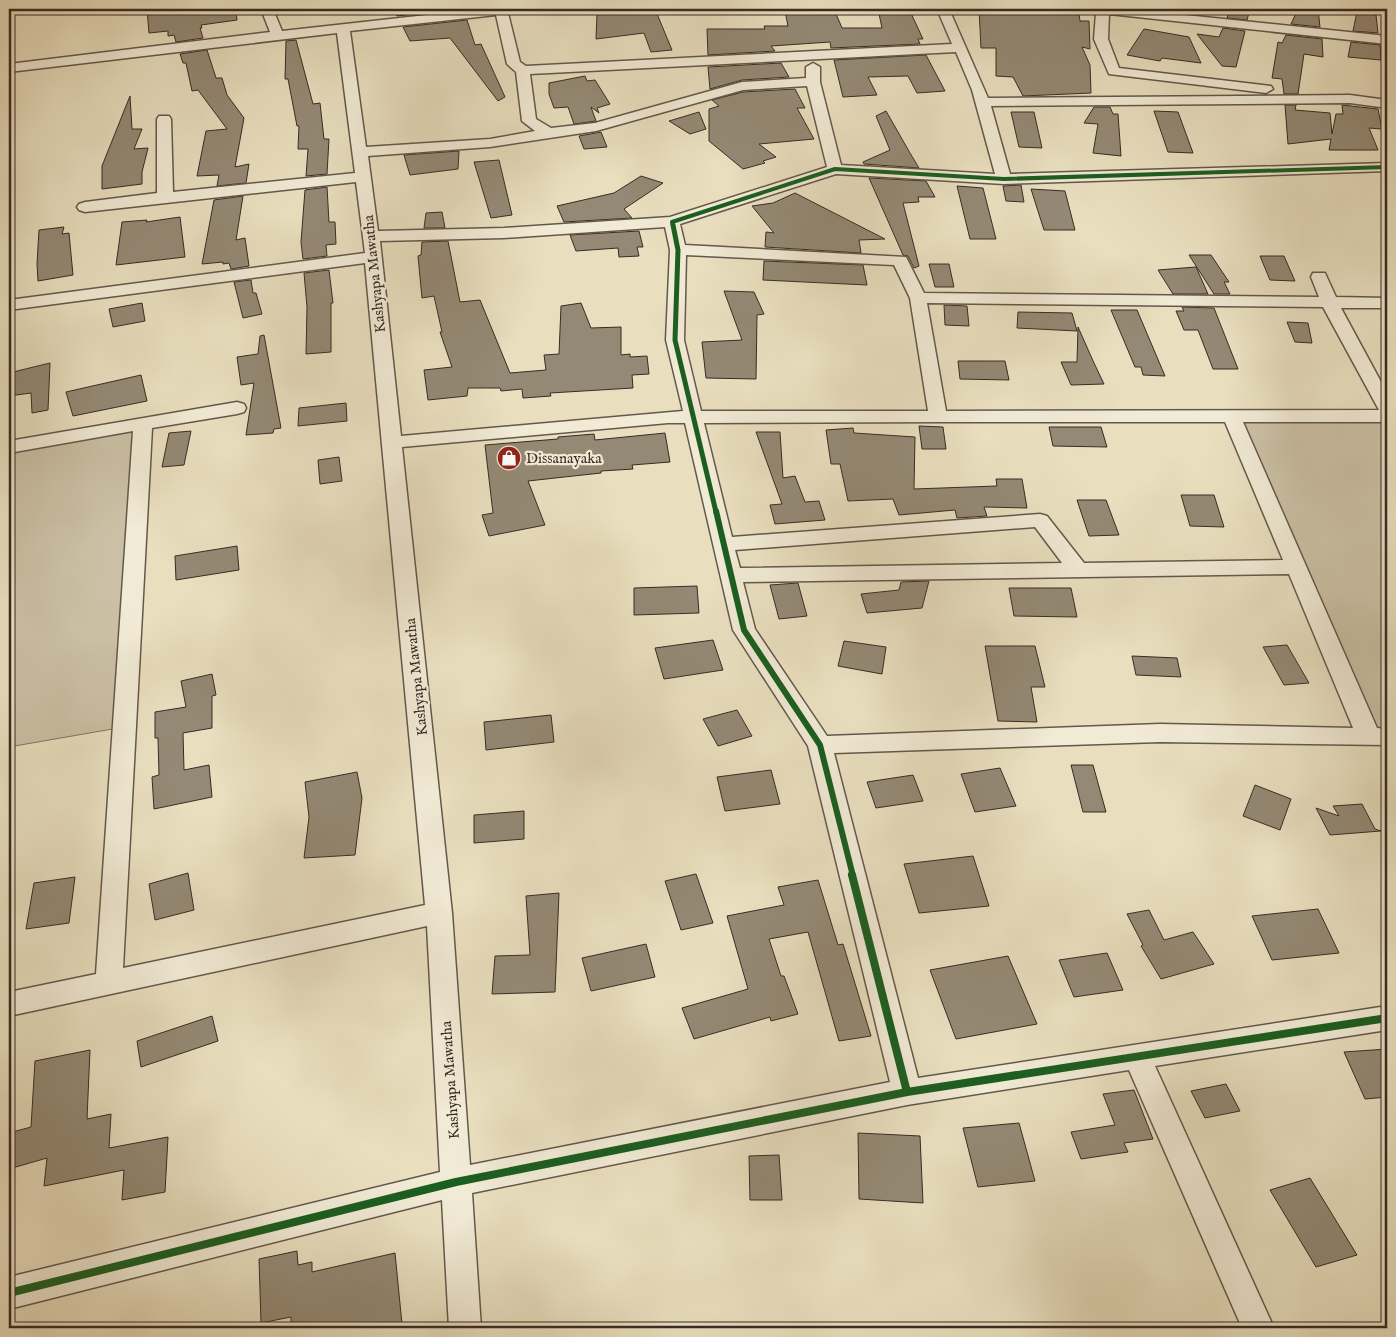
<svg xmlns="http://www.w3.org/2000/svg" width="1396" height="1337" font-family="'IM FELL English',serif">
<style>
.green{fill:#cbc0a5;stroke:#827665}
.building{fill:#948975;stroke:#382b25}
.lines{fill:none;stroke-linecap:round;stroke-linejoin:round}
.street-casing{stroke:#64584c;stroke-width:3}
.street{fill:#f1ead5;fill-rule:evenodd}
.cycleway-far3-casing{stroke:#f1ead5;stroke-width:5.5}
.cycleway-far2-casing{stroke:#f1ead5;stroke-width:8}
.cycleway-far1-casing{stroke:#f1ead5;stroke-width:9}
.cycleway-casing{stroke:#f1ead5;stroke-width:11}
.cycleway-far3{stroke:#1b5e20;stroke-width:4}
.cycleway-far2{stroke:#1b5e20;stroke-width:5}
.cycleway-far1{stroke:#1b5e20;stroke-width:6}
.cycleway{stroke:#1b5e20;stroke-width:8}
.labels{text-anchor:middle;stroke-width:4.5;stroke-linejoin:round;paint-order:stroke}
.street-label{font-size:15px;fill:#382b25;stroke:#f1ead5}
.poi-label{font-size:15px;fill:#382b25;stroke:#f1ead5;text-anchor:start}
</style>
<rect width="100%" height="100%" fill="#e9dfbf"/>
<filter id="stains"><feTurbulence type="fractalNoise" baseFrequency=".004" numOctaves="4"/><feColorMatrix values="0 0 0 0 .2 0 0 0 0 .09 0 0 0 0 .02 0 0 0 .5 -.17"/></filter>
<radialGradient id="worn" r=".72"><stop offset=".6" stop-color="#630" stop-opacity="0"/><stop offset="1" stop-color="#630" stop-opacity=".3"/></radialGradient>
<path class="green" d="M1387,415V737H1369L1232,417Z
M143,424L124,727L9,747V447Z"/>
<path class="building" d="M147,9H236L237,20L201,25L202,28H200L203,38L176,42L174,35L168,36V31L149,33Z
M393,9H463L397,16Z
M633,9H655L672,50L651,52L644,33L596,39L597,14L635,13Z
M812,9H834L842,28H882L878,9H909L923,39H918L920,44L831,48L830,42L771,46L775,51L708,55L707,29H765L764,26H788L785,11H813Z
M979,9L1046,10V13L1079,14L1080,21H1089L1090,49L1082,47L1090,65L1091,93L1023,96L1013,77L996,76V48H981Z
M1230,9H1250L1247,20L1227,18Z
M1298,9H1318L1320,27L1291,24Z
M1357,12L1376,15L1378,33L1353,31Z
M467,20L475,45L481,44L505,97L498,101L450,38L410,41L403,27Z
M1223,28L1245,31L1236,67L1222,66L1197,34L1219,37Z
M1144,29L1189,37L1201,63L1162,58L1160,61L1127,55Z
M1286,35L1322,39L1323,57L1304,54L1298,94H1284L1282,79L1272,78L1278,42L1282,43Z
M296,40L313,104L320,103L324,139H329L327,174L306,176L308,149H298L299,126H297L288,79H285L286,41Z
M1351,42L1380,45L1381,60L1348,57Z
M207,50L216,78H222L227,95L244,118L235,167L249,164L246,183L217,186L219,175L197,176L206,131L227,129L198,90L192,91L186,63H183L180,54Z
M926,55L945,91L917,93L908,76L868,77L877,95L843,97L834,60Z
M781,63L789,77L742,80L710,89L708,67Z
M585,76L587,81L595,80L610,104L597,108L599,113L591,107L596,121L574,124L568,107L554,108L549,94V83Z
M795,89L805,108H797L814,139L759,144L776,157L763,161L765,163L743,169L709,141V109L719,106L712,100L743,92Z
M130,96L132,129H142L134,149L148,148L142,172V184L102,189V166Z
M1285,105H1296L1295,110L1330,113L1332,134L1336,114H1343L1342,105L1378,109L1382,129L1369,128L1378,150H1329L1331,139L1288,144Z
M1094,107H1110L1113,114H1118L1121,156L1093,153L1098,124L1084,123Z
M886,111L910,153L919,168L864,164L863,162L890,150L876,116Z
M1154,111L1178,112L1193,153L1168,152Z
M699,112L706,129L690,134L669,121Z
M1011,112H1034L1042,148L1019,147Z
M601,132L607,147L584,149L579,136Z
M459,151L458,169L410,175L404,155Z
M499,160L512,215L491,218L474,162Z
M641,176L663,183L624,209L632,218L564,222L557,206L614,193Z
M869,178L926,181L935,197H918L919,202L903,203L919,266L914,268L908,256L903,255Z
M1021,185L1024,202L1006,201L1003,186Z
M957,186L983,188L996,239H970Z
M327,187L329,222H335L336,244L326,245L327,256L303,259L301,242L305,190Z
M1031,189L1065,191L1075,230H1044Z
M795,193L885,239L859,240L861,253L765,247L766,232L774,233L752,206L773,203Z
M243,196L236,240L245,238L249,266L231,269L229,263L223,264V262L202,264L214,200Z
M442,212L445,228H424L426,213Z
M180,217L185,257L116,265L122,222L147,220L146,222Z
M64,227L62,234L69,233L73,275L38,281L37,264L39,230Z
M639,231L643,247H637L639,256L619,257L618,248L576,251L570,235Z
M448,241L460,302L480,300L510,373L546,370L544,355L559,354L561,306L581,303L591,328L621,327V355L630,354V357L647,356L649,374L632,375L633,388L550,393L551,396L523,398L522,389L501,391L500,388H468L467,396L428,400L424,370L452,367L440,332H442L434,296L422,298L418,256L421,255L422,242Z
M1189,255H1211L1229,282H1224L1230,294H1214Z
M1260,256H1284L1295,281L1270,280Z
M764,261L863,265L867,285L763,280Z
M929,264H949L954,287H935Z
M1196,267L1208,294H1173L1158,270Z
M329,270L333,303H331V352L306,354L307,307L304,273Z
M251,280L253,293H256L262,314L243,318L234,282Z
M724,291L754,292L764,314L757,315L756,379L706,378L702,342L742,340Z
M142,303L145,321L113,327L109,309Z
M944,305L967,306L969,326L945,325Z
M1182,307L1214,308L1238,369H1213L1198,330H1184L1176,311H1184Z
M1111,310H1137L1165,376L1143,375L1141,367H1135Z
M1018,312L1072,313L1077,331L1017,328Z
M1287,322L1308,323L1312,343L1295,342Z
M1078,327L1094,363L1104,384L1071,385L1061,362H1077Z
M264,335L281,428L274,429L273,433L246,435L254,383L241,385L237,357L258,354L260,336Z
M958,361H1005L1009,380L960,379Z
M50,363L48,410L32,413L31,393L9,396V373Z
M141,375L147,401L73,416L66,392Z
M346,403L347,421L298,426L299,408Z
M919,426L943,427L946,449H922Z
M1049,427H1101L1107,447L1053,446Z
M853,428L854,433L915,437L914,489L997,486L996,479H1022L1027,508L984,507L987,516L957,518L955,510L899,515L893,499L848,501L840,464H831L826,430Z
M191,431L184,465L162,467L169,433Z
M756,432H780L783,478L795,476L805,502L819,501L825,520L775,524L770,505L782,504Z
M665,433L670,462L632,465L633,469L601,471V473L528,481L545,525L489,536L482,515L493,513L485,445L558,439V437L594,434L595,440Z
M339,457L342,481L320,484L318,460Z
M1181,495H1214L1224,527L1190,526Z
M1077,500H1106L1119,535L1089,536Z
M237,546L239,570L176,580L175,556Z
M929,581L922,608L867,613L861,594L899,590L901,582Z
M798,583L807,616L779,619L770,585Z
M697,586L699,613L634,615V588Z
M1009,588H1071L1077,617L1014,616Z
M713,640L723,670L664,679L655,648Z
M844,641L886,647L882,674L838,666Z
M1287,645L1309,683L1284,685L1263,647Z
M985,646H1035L1045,687H1031L1037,722L998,721Z
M1132,656L1177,658L1181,677L1136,675Z
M212,674L216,695L212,696V728L183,733L184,770L209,765L212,797L154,809L152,777L159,775L158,738H155V712L186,707L181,681Z
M737,710L752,736L718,746L703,719Z
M551,715L554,742L486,750L484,722Z
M1071,765H1093L1106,812H1083Z
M1000,768L1016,806L975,812L961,774Z
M771,770L780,804L725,811L717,777Z
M357,772L362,798L355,855L304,858L309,817L305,782Z
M913,775L923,801L876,808L867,782Z
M1255,785L1291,799L1280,830L1243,816Z
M1362,804L1375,829L1381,831L1330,835L1316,808L1339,816L1333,806Z
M524,811V839L474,843V815Z
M973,856L989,906L919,913L904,864Z
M188,873L194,910L155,920L149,884Z
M696,874L713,923L681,930L665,881Z
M75,877L69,923L26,929L34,883Z
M818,880L838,945L843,944L871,1036L839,1041L808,932L769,939L781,976H784L798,1014L771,1021L770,1017L694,1039L682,1008L748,989L727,916L784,905L778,887Z
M559,893L555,992L492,994L495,956L530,955L526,896Z
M1318,909L1339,953L1272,960L1252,916Z
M1149,910L1164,940L1193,932L1214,964L1161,979L1141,946L1143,945L1127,914Z
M646,944L655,977L591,991L582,958Z
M1107,953L1123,990L1074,997L1059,960Z
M1008,956L1037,1024L956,1039L930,970Z
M212,1016L218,1041L141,1067L137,1041Z
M1387,1049V1097L1365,1099L1344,1052Z
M90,1050L87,1119L111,1114L109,1148L168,1137L165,1192L122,1200L124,1170L44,1186L47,1158L9,1169V1133L31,1127L35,1061Z
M1226,1084L1240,1111L1205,1118L1191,1091Z
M1134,1090L1153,1139L1124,1143L1128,1152L1081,1159L1071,1132L1115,1125L1103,1094Z
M1019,1123L1035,1181L978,1187L963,1128Z
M858,1133L920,1136L923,1203L859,1199Z
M779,1155L782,1200H750L749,1156Z
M1310,1178L1357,1255L1316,1267L1270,1190Z
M297,1251L298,1265L312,1262V1272L395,1253L402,1324L383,1328H291V1317L261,1323L259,1259Z"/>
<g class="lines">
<g class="street-casing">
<path id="street" d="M261,9H273L282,31L481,9H519L517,12L508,13L520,62L526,66L952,44L937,9H949L988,98L1350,95L1387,100V108L1350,103L991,106L1010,174L1387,163V171L1004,184L836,174L680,224L685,245L906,257L924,293L1319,297L1311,277L1313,273H1325L1336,297L1387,298V308H1341L1387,393V422H1243L1377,728L1387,729V745L1160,742L834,753L918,1078L1387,1006V1030L1155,1066L1274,1328H1242L1129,1070L907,1105L472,1193L481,1328H449L442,1200L9,1309V1277L440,1172L427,926L9,1016V992L96,974L133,431L9,453V441L237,402L244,404L246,408L244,412L237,414L152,428L123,968L425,905L365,263L9,310V300L365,253L356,182L85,212L79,210L77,207L79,204L85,202L157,193V119L159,116H169L171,119L173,192L355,173L337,33L9,72V64L270,32ZM496,15L507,64L516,72L522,121L535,131L490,139L366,147L350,31ZM956,52L972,90L995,174L841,165L820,82V67L813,63L806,67V78L742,82L595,123L551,128L536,119L530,74ZM807,86L827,167L670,217L504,228L378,231L368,156L490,147L596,131L743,90ZM665,227L670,250L666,340L683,411L401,436L380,241L504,238ZM686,255L894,265L910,298L928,411H701L684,340ZM927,303L1323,307L1379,410L946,411ZM940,422H1225L1283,560L1084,563L1047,516L1040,514L732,537L704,423ZM668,423H685L733,630L808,746L890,1082L470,1165L452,913L402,447ZM1035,527L1062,563L740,568L735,550ZM1289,574L1353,728L1160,724L827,736L755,629L743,582Z
M1087,9H1127L1387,36V44L1109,14L1108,39L1119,68L1271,86L1273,89L1266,93L1109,74L1094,39L1096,13L1089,12Z"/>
</g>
<use href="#street" class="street"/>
<g class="cycleway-far3-casing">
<path id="cycleway-far3" d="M673,226L672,222L835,169L1004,179L1387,167"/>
</g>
<g class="cycleway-far2-casing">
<path id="cycleway-far2" d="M673,225L678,250L675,340L716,512"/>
</g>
<g class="cycleway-far1-casing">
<path id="cycleway-far1" d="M716,511L744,630L820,745L853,876"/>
</g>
<g class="cycleway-casing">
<path id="cycleway" d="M852,875L907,1092
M9,1293L456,1182L907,1092L1387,1018"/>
</g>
<use href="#cycleway-far3" class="cycleway-far3"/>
<use href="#cycleway-far2" class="cycleway-far2"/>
<use href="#cycleway-far1" class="cycleway-far1"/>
<use href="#cycleway" class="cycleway"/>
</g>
<defs>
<g id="shop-disc" transform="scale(1.25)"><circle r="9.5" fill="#8f2418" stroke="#f1ead5"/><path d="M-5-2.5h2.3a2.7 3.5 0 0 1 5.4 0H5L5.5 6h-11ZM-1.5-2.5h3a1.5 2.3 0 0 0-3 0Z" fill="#fff"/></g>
</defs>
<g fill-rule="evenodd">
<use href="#shop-disc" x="509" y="458"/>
</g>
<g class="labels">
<g class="street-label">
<text transform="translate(374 274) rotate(-96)" y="5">Kashyapa Mawatha</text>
<text transform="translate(416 677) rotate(-96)" y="5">Kashyapa Mawatha</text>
<text transform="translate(450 1080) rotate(-94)" y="5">Kashyapa Mawatha</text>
</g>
<g class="poi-label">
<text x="526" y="463">Dissanayaka</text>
</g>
</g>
<rect width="1396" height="1337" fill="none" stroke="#e9dfbf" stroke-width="30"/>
<rect x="10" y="10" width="1376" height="1317" fill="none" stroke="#382b25" stroke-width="2.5"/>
<rect x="15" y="15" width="1366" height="1307" fill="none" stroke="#382b25"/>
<rect width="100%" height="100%" filter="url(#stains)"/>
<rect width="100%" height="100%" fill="url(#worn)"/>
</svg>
